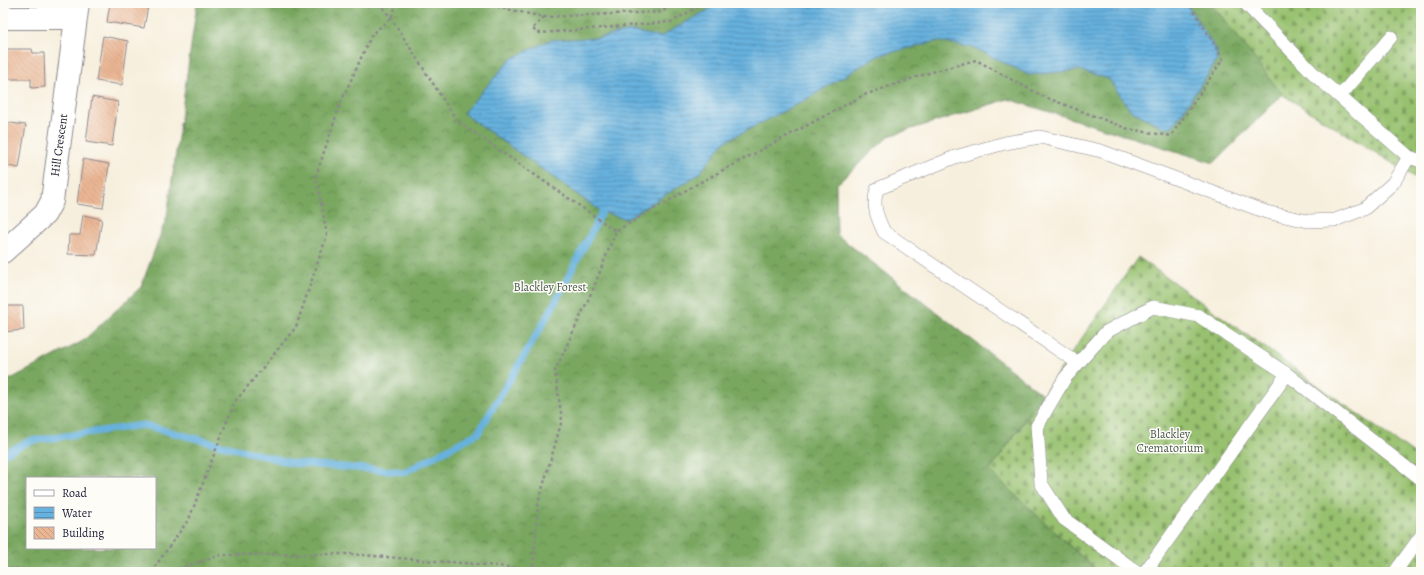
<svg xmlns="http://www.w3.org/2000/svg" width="1424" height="575" font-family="Alegreya,serif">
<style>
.forest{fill:url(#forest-crowns);stroke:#4e644e;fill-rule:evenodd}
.cemetery{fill:url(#cemetery-stones);stroke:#5c7254}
.water{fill:url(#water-rules);stroke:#446a8c}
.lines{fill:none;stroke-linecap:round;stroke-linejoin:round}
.stream{stroke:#66b1de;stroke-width:7}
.building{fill:url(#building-back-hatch)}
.lane-casing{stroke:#8c888c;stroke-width:14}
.street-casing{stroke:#8c888c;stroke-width:24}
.path{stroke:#8c888c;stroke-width:2.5;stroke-dasharray:3 3;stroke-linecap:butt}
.lane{stroke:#fff;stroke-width:13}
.street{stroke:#fff;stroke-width:22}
.labels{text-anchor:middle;stroke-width:3;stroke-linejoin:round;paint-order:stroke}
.street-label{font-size:12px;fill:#22223b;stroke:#fdfcf7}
.park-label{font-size:12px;fill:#4b5a4d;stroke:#fdfcf7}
</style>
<defs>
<pattern id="forest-crowns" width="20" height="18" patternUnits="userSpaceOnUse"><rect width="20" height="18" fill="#79a761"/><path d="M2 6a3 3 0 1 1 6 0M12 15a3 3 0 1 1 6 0" fill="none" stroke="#638851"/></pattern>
<pattern id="cemetery-stones" width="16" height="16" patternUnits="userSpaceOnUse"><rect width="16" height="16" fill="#97c16e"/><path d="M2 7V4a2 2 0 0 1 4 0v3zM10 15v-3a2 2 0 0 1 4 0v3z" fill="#7b9c5c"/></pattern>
<pattern id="water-rules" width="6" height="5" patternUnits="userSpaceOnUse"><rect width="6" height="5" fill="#66b1de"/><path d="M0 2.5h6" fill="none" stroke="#5490b5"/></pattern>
<pattern id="building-back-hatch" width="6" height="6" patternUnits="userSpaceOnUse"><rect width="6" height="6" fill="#eab593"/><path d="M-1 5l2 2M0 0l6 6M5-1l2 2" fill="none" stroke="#c89b80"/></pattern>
</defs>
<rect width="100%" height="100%" fill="#fdfcf7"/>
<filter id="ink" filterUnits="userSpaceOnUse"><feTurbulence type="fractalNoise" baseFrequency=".025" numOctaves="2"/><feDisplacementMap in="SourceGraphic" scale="8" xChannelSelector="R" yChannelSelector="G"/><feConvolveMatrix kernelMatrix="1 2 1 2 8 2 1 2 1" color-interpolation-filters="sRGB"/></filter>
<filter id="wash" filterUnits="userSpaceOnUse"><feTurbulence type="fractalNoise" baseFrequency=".012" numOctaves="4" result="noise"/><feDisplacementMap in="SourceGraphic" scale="16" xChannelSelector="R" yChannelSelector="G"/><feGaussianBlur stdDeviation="0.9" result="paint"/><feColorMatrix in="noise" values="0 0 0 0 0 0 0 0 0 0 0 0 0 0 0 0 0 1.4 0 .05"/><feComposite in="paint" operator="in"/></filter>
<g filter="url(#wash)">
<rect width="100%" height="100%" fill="#f7efdd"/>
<path class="forest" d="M197,3H1211L1283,94L1214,163L1008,99L889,136L836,185L837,235L1042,394L990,471L1098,572H3V383L83,341L141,287L167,216ZM27,478H155V548H27Z"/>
<path class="cemetery" d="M1211,3H1421V181L1283,95Z
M1138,257L1421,459V572H1098L990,471Z"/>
<path class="water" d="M720,3H1186L1217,51V61L1173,126L1165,128L1130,110L1109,79L1079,70L1029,75L974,48L938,41L877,56L807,99L724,142L699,174L626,219L602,212L463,113L511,59L550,40L597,38L631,31L660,37Z"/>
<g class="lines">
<path class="stream" d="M3,454L30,441L143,425L292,463L405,472L478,433L550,312L602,212"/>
</g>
<g id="blocks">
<path class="building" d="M110,3H136V4L148,6L144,28L107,22Z
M103,36L128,41L122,85L96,81Z
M3,49H32L33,53H44L45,87L31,88V79H3Z
M92,97L118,102L112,146L86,142Z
M3,122L26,125L19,168L3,165Z
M83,159L109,164L103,208L77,204Z
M83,215L102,219L96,255L68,254L69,235H80Z
M3,306H23L24,330L3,332Z"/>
</g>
</g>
<g filter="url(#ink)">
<use href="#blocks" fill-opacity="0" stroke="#8c888c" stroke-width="1"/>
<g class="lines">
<g class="lane-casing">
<path id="lane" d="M1245,3L1316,76L1409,157L1421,161
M1340,96L1391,37
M1078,363L884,232C877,217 872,206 877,189L955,157L1005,143L1040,137L1101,151L1266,212L1308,221L1335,220L1364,209L1393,183L1409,157
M1137,572L1064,519L1041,483L1037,426L1065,378L1106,332L1153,307L1199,316L1287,374L1421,479
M1145,572L1287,374
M1395,572L1421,536"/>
</g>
<g class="street-casing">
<path id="street" d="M3,18H76
M3,252L45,214L52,201L78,3"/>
</g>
<path class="path" d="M379,3L391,18L457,121L616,231L697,184L864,95L925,74L976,60L1042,96L1128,129L1171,136L1223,59L1189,3
M492,3L501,8L544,17L661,12L677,3
M544,17L532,29L540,33L671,22L705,3
M3,568L58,572
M151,572L189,519L234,403L296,327L327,235L316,176L340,104L372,34L391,18L397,3
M167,572L221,555L350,554L533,569L538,504L562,420L555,371L593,289L616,231"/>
<use href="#lane" class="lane"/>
<use href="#street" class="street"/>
</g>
</g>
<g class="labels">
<g class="street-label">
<text transform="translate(59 145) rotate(-82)" y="4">Hill Crescent</text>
</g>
<g class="park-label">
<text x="550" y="291">Blackley Forest</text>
<text x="1170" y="438">Blackley<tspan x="1170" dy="14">Crematorium</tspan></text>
</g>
</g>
<rect width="1424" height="575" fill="none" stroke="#fdfcf7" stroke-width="16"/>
<rect x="26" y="477" width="130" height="72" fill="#fdfcf7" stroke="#a5a5ac"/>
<rect x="34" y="490" width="20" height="6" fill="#ffffff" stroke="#a5a5ac"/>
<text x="62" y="497" font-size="12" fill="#22223b">Road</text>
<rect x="34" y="507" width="20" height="12" fill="url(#water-rules)" stroke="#a5a5ac"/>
<text x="62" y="517" font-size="12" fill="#22223b">Water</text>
<rect x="34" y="527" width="20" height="12" fill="url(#building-back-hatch)" stroke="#a5a5ac"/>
<text x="62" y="537" font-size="12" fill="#22223b">Building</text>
</svg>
